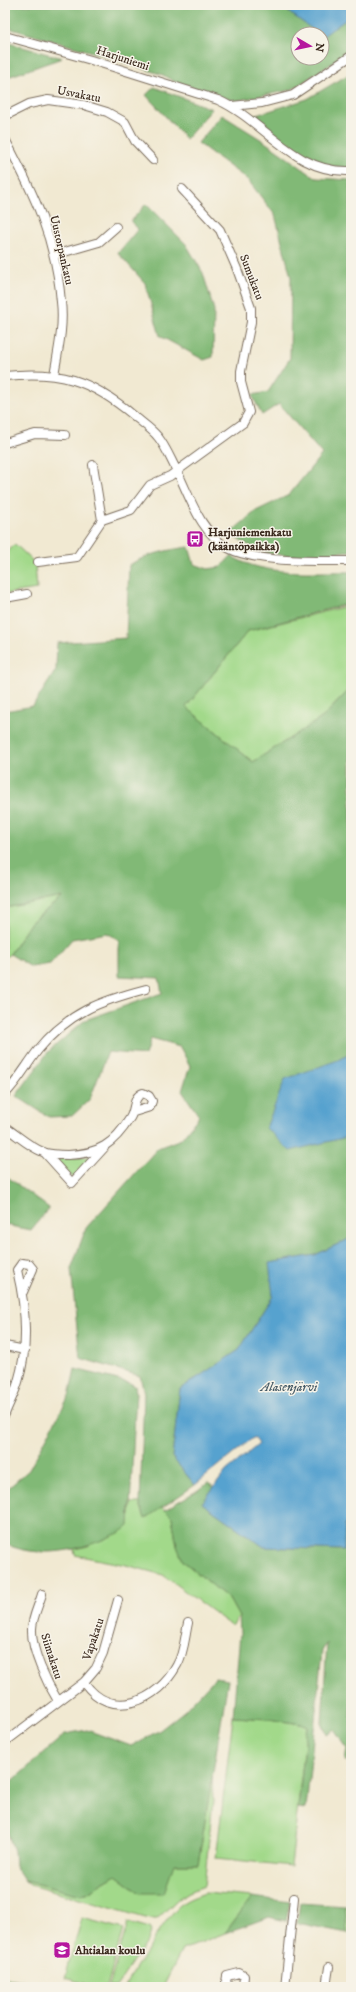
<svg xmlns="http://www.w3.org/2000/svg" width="356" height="1992" font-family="'IM FELL DW Pica',serif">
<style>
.green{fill:#a2d98a;stroke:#6e8254}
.forest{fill:#81b976;stroke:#5e724a}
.water{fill:#57a2cf;stroke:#496676}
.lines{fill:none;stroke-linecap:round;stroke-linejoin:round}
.street-casing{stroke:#7b6d5d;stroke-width:10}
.street{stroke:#fff;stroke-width:8}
.labels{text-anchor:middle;stroke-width:3;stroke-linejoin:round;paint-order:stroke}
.street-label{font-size:12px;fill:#3b2a1e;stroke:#f7f3e8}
.poi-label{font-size:12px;font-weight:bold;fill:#3b2a1e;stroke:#f7f3e8;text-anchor:start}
.water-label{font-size:13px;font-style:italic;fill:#465a65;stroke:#f7f3e8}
</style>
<rect width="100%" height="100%" fill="#f7f3e8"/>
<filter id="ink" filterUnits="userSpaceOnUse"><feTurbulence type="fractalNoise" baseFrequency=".025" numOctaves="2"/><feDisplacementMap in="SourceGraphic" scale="8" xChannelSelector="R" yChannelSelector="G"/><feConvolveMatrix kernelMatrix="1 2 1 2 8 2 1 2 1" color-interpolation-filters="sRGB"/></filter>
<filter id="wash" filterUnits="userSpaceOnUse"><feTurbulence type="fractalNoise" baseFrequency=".012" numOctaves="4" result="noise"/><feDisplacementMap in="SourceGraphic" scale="16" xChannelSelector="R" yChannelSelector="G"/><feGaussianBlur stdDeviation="0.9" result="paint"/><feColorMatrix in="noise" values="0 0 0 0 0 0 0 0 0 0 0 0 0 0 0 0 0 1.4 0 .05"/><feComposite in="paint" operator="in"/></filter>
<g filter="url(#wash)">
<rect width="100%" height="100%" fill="#f1e9d2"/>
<path class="green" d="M15,544L35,563L37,589L5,594V555Z
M347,606L351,613V688L323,717L253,762L186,707L248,631Z
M64,896L31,922L10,954L5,958V908Z
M53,1157L68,1158L92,1157L78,1174L72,1177Z
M131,1503H140L145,1518L162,1507L172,1517L177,1546L183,1561L229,1599L239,1617L232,1626L163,1575L126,1565L75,1555L74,1549L88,1546L130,1516Z
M233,1717L269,1719L307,1725L291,1866L216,1858Z
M212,1776L213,1801L204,1886L189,1892L178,1899L157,1919H149L30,1885L25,1881L82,1895L116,1875L140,1893L174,1864H198Z
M205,1893L252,1897L225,1933L182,1950L163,1987H124C140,1964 161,1923 180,1905C187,1899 197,1896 205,1893Z
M345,1906L351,1907V1934L347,1933Z
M82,1918L123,1929L107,1987H97L65,1978Z
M128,1922L150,1928L152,1931L147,1941L116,1987H109Z"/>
<path class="forest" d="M5,5H279L319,34H298V58H322V36L351,16V51L291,90L235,101L173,81L163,75L99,54L5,27Z
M5,42L62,58L5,78Z
M351,73V168L328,166L311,158L302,157L250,117L307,99Z
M154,87L212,109L186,139L146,95Z
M222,115L262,140L316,178L351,180V551C321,553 288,561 259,550C248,546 238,539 229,534L256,511L289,495L322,454L279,404L262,415L252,395L268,392L290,358L291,277L275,215L248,180L198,143Z
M146,204L186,244L203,273L214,310L213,357L204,360L160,336L145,283L118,253L138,229L131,221Z
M189,547L194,564L208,569L221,567L231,556C266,577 312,571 351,572V603L248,631L186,707L253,762L323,717L351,688V1053L341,1059L290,1150L351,1136V1238L315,1255L270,1263L273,1296L239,1350L180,1389L172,1457L195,1485L145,1519L140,1503L144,1393L140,1376L80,1358L71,1269L86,1228L158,1148L181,1139L199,1116L182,1091L190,1066L180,1047L150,1039L145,1055L108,1052L90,1099L72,1116L49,1117L16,1096L48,1052L85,1020L162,993L159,978L119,976V940L107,933L72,939L50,964L31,967L10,954L31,922L63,897L5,908V711L33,706L56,670L57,643L126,638L129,565C148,554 166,550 189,547Z
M5,1175L49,1208L31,1230L5,1225Z
M75,1369L130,1383L135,1386L136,1392L129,1526C122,1533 113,1535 105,1539C73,1552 38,1558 5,1544V1491L29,1470L69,1396Z
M208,1483L214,1487L202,1503L264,1547L344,1550L345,1524L351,1519V1763L345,1760L347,1748L334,1729L327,1735L322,1723L327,1643L322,1651L306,1809L298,1808L307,1725L269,1719L233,1717L240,1633L239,1617L229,1599L183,1561L177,1546L172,1517L165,1510C179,1500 194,1494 208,1483Z
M215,1678L228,1680L198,1864H174L164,1893H140L116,1875L82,1895L25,1881L15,1866L14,1851L5,1825V1783L9,1784L65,1734L87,1730L131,1746L160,1730L184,1711Z
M252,1897L290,1902L286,1921L269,1917L225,1933Z
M300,1903L345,1906L347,1933L297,1923Z
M5,1978L38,1982L41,1987H5Z"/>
<path class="water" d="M279,5H351V16L323,36L322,34H319Z
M351,1053V1136L290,1151L266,1128L285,1079L341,1059Z
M351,1238V1519L345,1524L344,1550L264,1547L202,1503L226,1471L259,1444L254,1437L195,1485L172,1457L180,1389L239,1350L273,1296L269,1263L315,1255Z"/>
</g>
<g filter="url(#ink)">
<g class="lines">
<g class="street-casing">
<path id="street" d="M5,36L91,60L218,100C265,121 294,174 351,171
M232,106L262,103L293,95L351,56
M5,116L29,104L48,100L84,105L107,112L125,122L135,141L153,160
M5,139C34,194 56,239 61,302C64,326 58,351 54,375
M54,255L99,242L116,227
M5,376C60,370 91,380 133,415C141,422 152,429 158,437C166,447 171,460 177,471C191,499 200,532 228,548C256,563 319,561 351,561
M5,443L35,434L65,435
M93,465L102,520
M102,520L131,510L150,485L170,476L243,423L249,412L241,382V371L251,322V308L237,269L220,230L182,189
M38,562L77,557L102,520
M5,598L27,594
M5,1094C18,1081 27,1064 38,1050C69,1012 100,1001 146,989
M5,1127C17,1135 30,1147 43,1152C51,1155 60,1155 68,1155C99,1154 114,1144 130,1118C136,1109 132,1097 143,1093L149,1096L152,1101L150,1107L134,1112
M44,1152L72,1183L104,1148
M5,1346L25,1350
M5,1414C9,1403 15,1393 18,1382C29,1346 26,1307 17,1270L22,1263L29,1264L33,1269L23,1292
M42,1594C39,1605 32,1618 32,1629C31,1651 47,1683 58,1701
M84,1682C111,1722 158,1701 177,1665C184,1654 185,1636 188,1623
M5,1742L84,1682L96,1668L103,1653L118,1600
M229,1987L226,1982L227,1976L239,1973L244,1976L243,1987
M285,1987L294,1898
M326,1987L329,1967"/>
</g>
<use href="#street" class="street"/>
</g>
</g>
<defs>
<g id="bus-square" transform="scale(0.9)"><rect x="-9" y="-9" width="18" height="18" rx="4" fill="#b5179e" stroke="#f7f3e8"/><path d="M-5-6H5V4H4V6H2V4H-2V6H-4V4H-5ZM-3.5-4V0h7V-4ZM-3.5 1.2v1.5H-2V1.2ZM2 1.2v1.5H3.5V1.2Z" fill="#fff"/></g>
<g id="school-square" transform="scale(0.9)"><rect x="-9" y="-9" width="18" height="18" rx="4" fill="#b5179e" stroke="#f7f3e8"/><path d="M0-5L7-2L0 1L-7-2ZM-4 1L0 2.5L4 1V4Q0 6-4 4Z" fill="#fff"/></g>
</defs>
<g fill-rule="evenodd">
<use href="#bus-square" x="195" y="539"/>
<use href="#school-square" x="62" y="1950"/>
</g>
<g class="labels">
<g class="street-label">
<text transform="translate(123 58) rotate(18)" y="4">Harjuniemi</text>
<text transform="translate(79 94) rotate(11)" y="4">Usvakatu</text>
<text transform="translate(62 250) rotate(77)" y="4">Uustorpankatu</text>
<text transform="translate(252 277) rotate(69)" y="4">Sumukatu</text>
<text transform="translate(93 1639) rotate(-71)" y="4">Vapakatu</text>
<text transform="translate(52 1656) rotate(72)" y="4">Siimakatu</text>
</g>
<g class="poi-label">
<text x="208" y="536">Harjuniemenkatu<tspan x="208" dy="14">(kääntöpaikka)</tspan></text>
<text x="75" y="1954">Ahtialan koulu</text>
</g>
<g class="water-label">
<text x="289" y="1391">Alasenjärvi</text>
</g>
</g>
<rect width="356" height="1992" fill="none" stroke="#f7f3e8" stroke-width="20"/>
<g transform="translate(310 46) rotate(99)"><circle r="19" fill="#f7f3e8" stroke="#aca397"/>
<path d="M0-3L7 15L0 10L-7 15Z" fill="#b5179e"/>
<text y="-6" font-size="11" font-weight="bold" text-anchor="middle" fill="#3b2a1e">N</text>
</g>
</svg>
